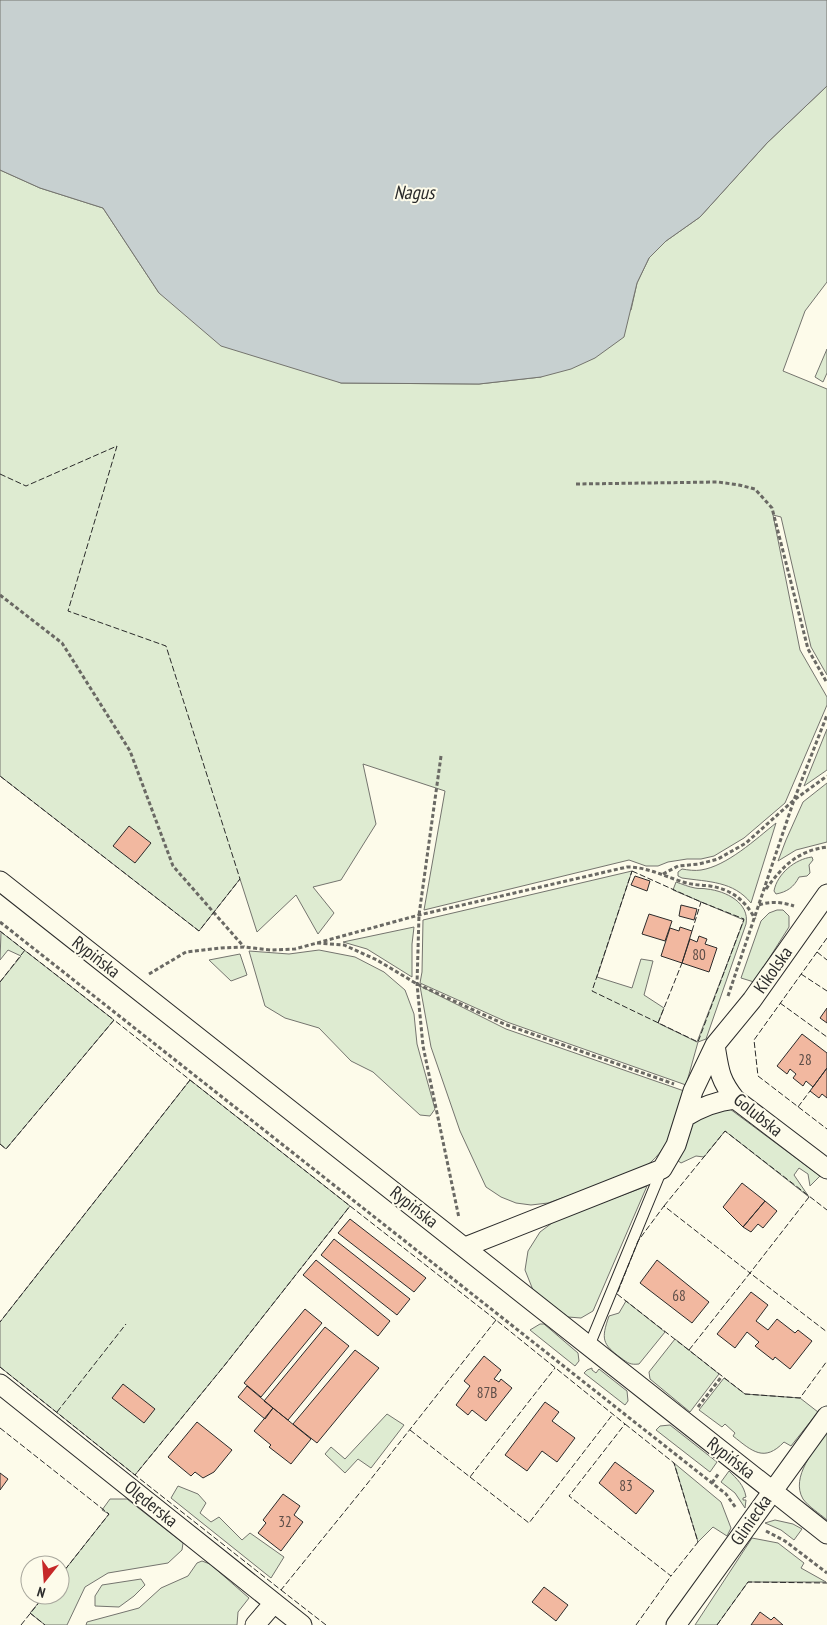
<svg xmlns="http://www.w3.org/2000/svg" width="827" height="1625" font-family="'PT Sans Narrow',sans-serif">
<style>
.green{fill:#deebd1;stroke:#74746e}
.water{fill:#c7d0d0;stroke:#74746e}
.building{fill:#f2b8a0;stroke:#2b2b2b}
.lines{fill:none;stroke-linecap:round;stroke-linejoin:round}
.lane-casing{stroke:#2b2b2b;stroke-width:12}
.street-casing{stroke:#2b2b2b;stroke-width:21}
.path{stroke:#6a6964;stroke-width:3;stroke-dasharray:4 2.5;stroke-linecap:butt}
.lane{stroke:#fdfbea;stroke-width:10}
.street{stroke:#fdfbea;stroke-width:19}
.fence{stroke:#2b2b2b;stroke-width:1;stroke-dasharray:6 2.5;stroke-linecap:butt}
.labels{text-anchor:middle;stroke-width:4;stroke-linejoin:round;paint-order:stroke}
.number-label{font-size:15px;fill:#5d4e48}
.street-label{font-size:18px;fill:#2b2b2b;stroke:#fdfbea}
.water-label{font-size:19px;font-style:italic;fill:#2b2b2b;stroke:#fdfbea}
</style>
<rect width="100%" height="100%" fill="#fdfbea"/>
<path class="green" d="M827,86V282L805,311L783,371L827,389V675L811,647L781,517L773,515L800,650L827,697V705L785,803L744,838L714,856L701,859H687L668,862L658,866H646L629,860L424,910L445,791L363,764L376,824L341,880L313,887L334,913L318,934L296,895L257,932L240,879L199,931L0,776V170L40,188L103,208L159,293L341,383L479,384L541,377L631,310L637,283L649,258L666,241L700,217L767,143Z
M827,349V373L823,382L815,377Z
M827,729V770L804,786Z
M827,783V842L796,850L778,861L786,840L803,802Z
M776,823L751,903C733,881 709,882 682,878L678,876V872L682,869C688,870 695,871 701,870C727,866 756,839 776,823Z
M812,857L813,860L809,865L810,873L807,876L799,877C794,887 787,892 776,894L774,891C777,874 795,859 812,857Z
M632,871L597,977L632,988L641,959L653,961L644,995L664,1008L658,1023L697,1042L744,920L673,890L676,882C682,884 689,887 695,888C699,889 703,888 707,889C726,891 750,903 746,924L706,1039L698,1042L686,1085L507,1022L420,983L422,972L423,920Z
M777,910H783L789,916V927L754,982L741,978L761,921L769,913Z
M414,927L412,944V977L367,949L343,942Z
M1,932L114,1020L6,1149L0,1144V982L21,956L8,950L0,960Z
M319,950L355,957L384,972L405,990L414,1014L417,1044L435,1109L430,1116L420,1115L373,1072L351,1061L319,1028L285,1018L265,1006L249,951L289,954Z
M240,954L247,975L231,981L209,960Z
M420,986L506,1029L687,1092C674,1125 671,1149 641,1170L548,1203L531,1205L516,1203L501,1197L486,1187L460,1131L431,1047Z
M190,1080L350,1206L224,1366L135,1475L0,1367V1322Z
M721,1106L730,1109L820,1176L810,1186L808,1174L799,1168L794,1175L809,1197L725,1131L704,1157L696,1156L681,1163L677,1160L689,1128L694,1119Z
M647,1186L593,1311L581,1318L568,1317L533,1290L525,1270L528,1251L540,1232L556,1220Z
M626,1301L665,1332L639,1364C630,1365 628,1363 621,1358C602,1344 601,1339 609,1316L619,1313Z
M540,1324H544L578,1353L579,1361L575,1366L530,1330Z
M675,1339L719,1374L690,1412L650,1379L649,1372Z
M592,1368V1370L596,1373L599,1369L627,1391L628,1401L625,1405L584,1373L587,1370Z
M724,1378L745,1394L800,1398L818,1412L791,1446L784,1442C764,1463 752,1451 733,1436L735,1433L725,1424L722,1427L699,1410Z
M387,1414L404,1425L371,1468L358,1459L345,1473L325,1454L331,1447L345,1459Z
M670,1425L717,1462L710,1472L656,1430L660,1426Z
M827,1432V1520C819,1513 809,1507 803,1499C790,1477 815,1449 827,1432Z
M674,1463L721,1502L731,1528L727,1536L713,1527L698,1542Z
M729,1471C737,1479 744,1485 746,1497L743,1498V1500H746L745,1508L735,1493L721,1482Z
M178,1486L198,1494L206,1503L200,1513L211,1522L219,1517L242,1540L250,1533L284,1557L271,1578L171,1498Z
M110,1499H127L183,1543L182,1550L168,1563L108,1573L85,1587L67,1625H45L30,1613L45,1595H60V1576L109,1514L102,1510Z
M775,1520L793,1524L802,1529L794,1540L781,1530L765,1523Z
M752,1538L778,1543L804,1563L801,1568L826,1582H748L717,1625H695Z
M202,1561L210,1564L249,1598L238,1612L237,1625H86L87,1622L139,1608L161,1588L188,1576L197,1563Z
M141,1579L145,1585L134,1596L119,1607L95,1606V1596L102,1585Z"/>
<path class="water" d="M0,0H827V86L767,143L700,217L666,241L649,258L637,283L624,337L595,358L571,369L541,377L479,384L341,383L221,346L159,293L103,208L40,188L0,170Z"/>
<path class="building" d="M129,826L151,843L135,863L113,846Z
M635,876L650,881L647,891L631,885Z
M681,905L697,909L694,920L679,916Z
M649,914L672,921L665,941L642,934Z
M680,927L692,931L682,963L661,956L670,928L679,931Z
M699,936L707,939L705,944L717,948L709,972L682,963L690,939L697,942Z
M827,1008V1023L820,1018Z
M802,1034L827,1053V1068L813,1087L806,1081L803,1086L793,1078L796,1074L790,1069L787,1074L777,1066Z
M827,1068V1098L822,1094L819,1098L810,1091Z
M742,1183L765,1201L743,1227L723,1207Z
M765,1201L777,1211L763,1228L758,1224L751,1232L743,1227Z
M350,1219L426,1278L414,1292L338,1233Z
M334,1239L410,1299L397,1315L321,1255Z
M316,1260L390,1321L378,1336L303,1275Z
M657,1260L709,1302L692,1323L640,1283Z
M751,1292L768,1305L756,1321L768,1330L777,1319L795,1333L798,1330L812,1341L790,1369L775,1357L773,1360L755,1346L759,1342L747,1332L735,1348L717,1334Z
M305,1309L322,1323L261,1397L244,1383Z
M325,1327L349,1346L288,1420L264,1401Z
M355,1350L379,1368L317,1443L293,1424Z
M484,1356L501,1370L494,1379L499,1382L501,1379L512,1388L486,1421L472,1410L468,1415L456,1405L470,1386L464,1381Z
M123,1384L155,1409L144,1423L112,1398Z
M247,1386L273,1408L265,1419L238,1397Z
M545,1402L559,1412L552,1421L575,1438L557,1462L542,1451L527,1471L505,1455Z
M273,1408L311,1439L291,1464L269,1447L271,1445L254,1431Z
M197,1422L232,1450L214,1472L203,1478L195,1472L191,1476L168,1457Z
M615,1462L654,1491L636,1514L599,1483Z
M0,1473L8,1479L0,1490Z
M283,1494L300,1506L294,1515L303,1522L281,1551L258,1533L266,1523L263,1520Z
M544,1587L568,1605L556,1621L532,1602Z
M760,1612L771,1620L774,1617L783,1625H751Z"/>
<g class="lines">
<g class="lane-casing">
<path id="lane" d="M589,1346L662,1169"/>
</g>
<g class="street-casing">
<path id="street" d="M0,881L827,1534
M715,1045C719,1069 719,1079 735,1099L827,1169
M685,1117C701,1107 716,1101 735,1099
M465,1247L662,1169L676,1145L693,1091L715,1045L752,1000L827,894
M0,1384L302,1625
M255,1625L274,1603
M676,1625L827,1416"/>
</g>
<path class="path" d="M576,484L718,482L739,485L755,489L772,508L808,649L827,683
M0,595L62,643L130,751L173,866L244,947
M441,756L419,915L417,984L423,1046L459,1218
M663,874L678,866L699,864L718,859L746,843L794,800L827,776
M766,889C783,866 797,851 827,847
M759,905C771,901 782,902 794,906
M0,922L712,1483L726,1494L736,1508
M317,943L344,945L377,960L417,984L504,1024L674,1084
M149,974L186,952L221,948L244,947L271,950L295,949L419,915L627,867C647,867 664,876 683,882C692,885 701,885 710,886C731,889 746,901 755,919
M728,996L794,800L827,715
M698,1407L722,1376
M712,1483L719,1473
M766,1531L785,1541L827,1573"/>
<use href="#lane" class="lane"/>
<use href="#street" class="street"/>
<path class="fence" d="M0,474L26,486L117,446L68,611L166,646L240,879L199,931L0,776
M632,871L701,902L744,919L698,1042L592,991Z
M0,931L114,1020
M692,931L701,902
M827,938L754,1040L758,1076L827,1129
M817,952L827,960
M801,974L827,991
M0,982L25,950
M780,1003L827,1037
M658,1023L682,963
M190,1080L350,1206
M798,1107L810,1091
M0,1144L6,1149L114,1020L190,1080L0,1322
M809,1197L750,1273L664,1206L638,1241L617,1294L745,1394L800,1398L827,1361
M664,1206L725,1131L827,1210
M496,1320L367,1484L281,1590L135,1475L224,1366L350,1206L496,1320L625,1424
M689,1350L750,1273L827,1332
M0,1367L135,1475
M57,1412L126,1324
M625,1424L674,1463L698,1542L671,1576L569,1496Z
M0,1428L109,1514L60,1576
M410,1430L470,1477L555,1368
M470,1477L529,1523L613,1414
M281,1590L326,1625
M30,1613L45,1625
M21,1625L45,1595
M636,1625L671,1576
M717,1625L748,1582L827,1583"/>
</g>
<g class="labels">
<g class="number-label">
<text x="699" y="960">80</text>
<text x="805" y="1065">28</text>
<text x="679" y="1301">68</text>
<text x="487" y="1398">87B</text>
<text x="626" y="1491">83</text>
<text x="285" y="1527">32</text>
</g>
<g class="street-label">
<text transform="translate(96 957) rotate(38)" y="6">Rypińska</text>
<text transform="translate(773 970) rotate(-55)" y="6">Kikolska</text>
<text transform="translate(758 1115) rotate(39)" y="6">Golubska</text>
<text transform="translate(414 1207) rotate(38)" y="6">Rypińska</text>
<text transform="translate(731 1458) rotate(38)" y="6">Rypińska</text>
<text transform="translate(151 1504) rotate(39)" y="6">Olęderska</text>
<text transform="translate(751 1520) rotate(-55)" y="6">Gliniecka</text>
</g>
<g class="water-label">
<text x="414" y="199">Nagus</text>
</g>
</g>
<g transform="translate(45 1580) rotate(197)"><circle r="24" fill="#fdfbea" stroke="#a9a89e"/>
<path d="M0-4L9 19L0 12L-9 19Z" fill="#c62828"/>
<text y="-8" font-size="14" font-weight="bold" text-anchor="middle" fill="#2b2b2b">N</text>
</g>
</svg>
